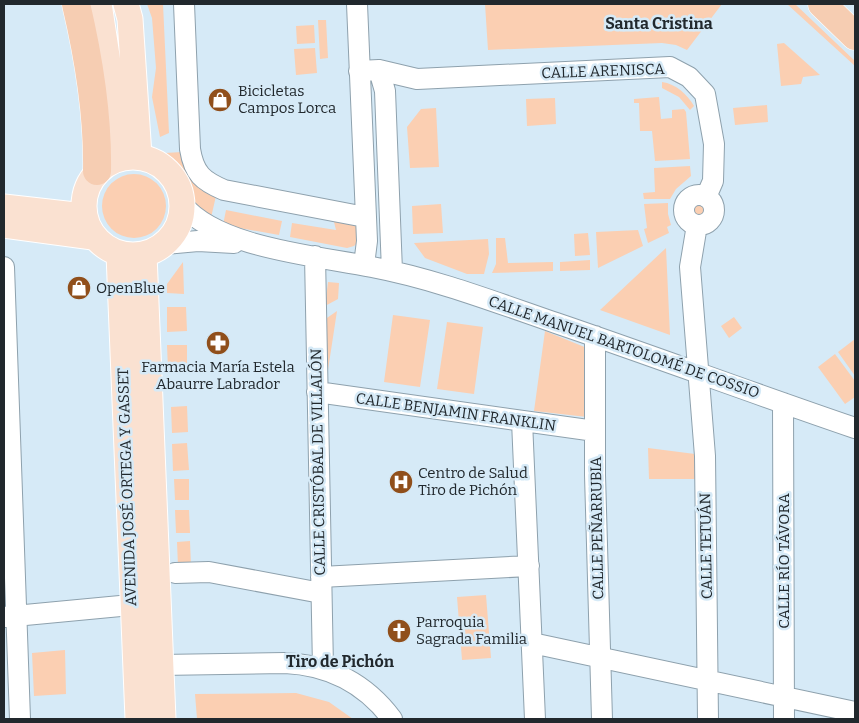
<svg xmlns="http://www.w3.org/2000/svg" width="859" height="723" font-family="Bitter,serif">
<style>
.green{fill:#fbcfb2}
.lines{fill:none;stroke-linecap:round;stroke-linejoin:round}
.minor-casing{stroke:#8ea1ad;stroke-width:22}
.major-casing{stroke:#fff;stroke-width:27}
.highway-casing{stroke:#fff;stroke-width:29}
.minor{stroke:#fff;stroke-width:20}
.major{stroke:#fae1d1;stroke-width:25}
.highway{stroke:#f6cdb2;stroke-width:28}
.labels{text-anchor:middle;stroke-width:5;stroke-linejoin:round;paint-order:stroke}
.street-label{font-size:15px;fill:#21282d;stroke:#d6eaf7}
.poi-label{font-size:15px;fill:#21282d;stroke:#d6eaf7;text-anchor:start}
.neighbourhood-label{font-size:16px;font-weight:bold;fill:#21282d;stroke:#d6eaf7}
</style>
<rect width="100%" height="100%" fill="#d6eaf7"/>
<path class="green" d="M147,4H163L169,133L160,137L152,97L156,68L152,18Z
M485,4H722L687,50L676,45L662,43L488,50Z
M787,4H795L855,61V66Z
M326,20L328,58L320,59L318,20Z
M314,25L315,43L297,44L296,26Z
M784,43L820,75L803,77L801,84L781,86L777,44Z
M315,48L317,73L296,75L294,49Z
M662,82C676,84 687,94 694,106L690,110L679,97L662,88Z
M659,97L661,119L672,118V110L684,109L686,112L690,159L655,161L652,131H640L639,103H634V99Z
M555,98L556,124L527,126L526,99Z
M767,105L768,122L735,125L733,108Z
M436,108L439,167L410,168L407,127L421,109Z
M182,152L216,196L210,222L193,204L186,178L181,168L165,153Z
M690,166L691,176L676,189L670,199H644L643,193L655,192L654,168Z
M102 206a32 32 0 1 1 64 0a32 32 0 1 1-64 0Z
M690 211a9 9 0 1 1 18 0a9 9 0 1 1-18 0Z
M668,203V214L671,225L667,227L669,233L648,243L644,229L647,228L644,204Z
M441,204L443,233L413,234L412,206Z
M226,210L282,221L279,235L223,225Z
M333,218C351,223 359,220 359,241L354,246L347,248L290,237L292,223L336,230Z
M638,230L643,246L598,268L596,232Z
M588,233L590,255L575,256L574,234Z
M496,238H505L508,263L553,262V271L492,273L496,264Z
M488,239L489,254L484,274H467L425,258L414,243Z
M666,248L670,335L600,310Z
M590,260V270L560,271V262Z
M183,262L184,294L167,293V284Z
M328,282L339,283L338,299L325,306Z
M167,307H186L187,331L167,332Z
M337,311L326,383L324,320Z
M393,315L430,320L420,387L384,382Z
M734,317L742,328L729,338L721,326Z
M447,322L483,327L474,394L437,389Z
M545,331L587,348V417L534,411Z
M855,339V376L838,352Z
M167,345H187V369L168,370Z
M835,354L855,381V397L845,404L818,367Z
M187,406L188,432L172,433L171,407Z
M187,443L189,470L173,471L172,444Z
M648,448L695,454L696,479H649Z
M174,479H189V500H175Z
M175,510H189L190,533H176Z
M190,541L191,566L178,567L177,542Z
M486,595L491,658L462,660L457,597Z
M65,650L66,694L34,696L32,653Z
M296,693L329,702L353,719H197L195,694Z"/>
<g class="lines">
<g class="minor-casing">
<path id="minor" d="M184,4L190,149C194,174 203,181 224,190L365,217
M357,4L367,241L364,265
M379,70L385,91L392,271
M359,71L379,70L417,79L670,67L689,77L705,94L714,144L713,181L706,197
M684 210a15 15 0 1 1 30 0a15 15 0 1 1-30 0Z
M182,204C217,248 318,256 372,267C435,279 495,302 556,323C656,357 755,394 855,428
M697,225L690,267L705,456L708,719
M165,244L198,241L234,243
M315,256L323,668
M4,267L20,719
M595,336V475L602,719
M317,392L595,431
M783,403L784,719
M522,421L535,719
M175,573L209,572L321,593
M321,577L529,566
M4,617L131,605
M532,643L855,712
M160,665L285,663C330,665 365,683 392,719"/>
</g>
<g class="major-casing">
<path id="major" d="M99,4L109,69L117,159
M126,4L130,19L139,156
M84 206a49 49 0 1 1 98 0a49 49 0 1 1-98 0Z
M4,207L84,216
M4,225L93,237
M119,254L138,719
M144,254L163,719"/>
</g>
<g class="highway-casing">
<path id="highway" d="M76,4C89,59 98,115 97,171
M822,4L855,36"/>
</g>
<use href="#minor" class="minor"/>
<use href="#major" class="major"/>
<use href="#highway" class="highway"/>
</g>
<defs>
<g id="shop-disc" transform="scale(1.25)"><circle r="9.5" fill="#904f1b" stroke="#d6eaf7"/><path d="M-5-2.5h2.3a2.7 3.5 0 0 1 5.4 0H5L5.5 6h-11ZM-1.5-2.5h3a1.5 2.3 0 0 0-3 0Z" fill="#fff"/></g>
<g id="pharmacy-disc" transform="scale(1.25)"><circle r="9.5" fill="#904f1b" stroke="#d6eaf7"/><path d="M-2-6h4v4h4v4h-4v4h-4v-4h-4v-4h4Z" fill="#fff"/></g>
<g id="hospital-disc" transform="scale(1.25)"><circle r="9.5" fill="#904f1b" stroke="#d6eaf7"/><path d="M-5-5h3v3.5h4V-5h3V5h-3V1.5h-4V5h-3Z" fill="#fff"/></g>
<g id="church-disc" transform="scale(1.25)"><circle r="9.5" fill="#904f1b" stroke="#d6eaf7"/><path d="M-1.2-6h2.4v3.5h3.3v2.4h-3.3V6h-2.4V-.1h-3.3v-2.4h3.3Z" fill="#fff"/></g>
</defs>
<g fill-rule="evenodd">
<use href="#shop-disc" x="220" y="100"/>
<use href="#shop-disc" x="79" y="288"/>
<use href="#pharmacy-disc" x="218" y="343"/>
<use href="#hospital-disc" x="401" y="482"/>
<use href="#church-disc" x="399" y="631"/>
</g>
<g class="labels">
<g class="street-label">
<text transform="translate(603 71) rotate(-2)" y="5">CALLE ARENISCA</text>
<text transform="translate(624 347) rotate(19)" y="5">CALLE MANUEL BARTOLOMÉ DE COSSIO</text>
<text transform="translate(456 412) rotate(8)" y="5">CALLE BENJAMIN FRANKLIN</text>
<text transform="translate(318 462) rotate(-91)" y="5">CALLE CRISTÓBAL DE VILLALÓN</text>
<text transform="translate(127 487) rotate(-92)" y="5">AVENIDA JOSÉ ORTEGA Y GASSET</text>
<text transform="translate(597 528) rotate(-91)" y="5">CALLE PEÑARRUBIA</text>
<text transform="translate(706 546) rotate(-91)" y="5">CALLE TETUÁN</text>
<text transform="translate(784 561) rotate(-90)" y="5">CALLE RÍO TÁVORA</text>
</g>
<g class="poi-label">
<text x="238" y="96">Bicicletas<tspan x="238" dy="17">Campos Lorca</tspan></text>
<text x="96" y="293">OpenBlue</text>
<text x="218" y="372" text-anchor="middle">Farmacia María Estela<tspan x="218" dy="17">Abaurre Labrador</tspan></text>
<text x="418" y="478">Centro de Salud<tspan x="418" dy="17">Tiro de Pichón</tspan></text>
<text x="416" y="627">Parroquia<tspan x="416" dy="17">Sagrada Familia</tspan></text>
</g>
<g class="neighbourhood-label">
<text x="659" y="29">Santa Cristina</text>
<text x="340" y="667">Tiro de Pichón</text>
</g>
</g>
<rect width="859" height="723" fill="none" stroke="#21282d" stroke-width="10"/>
</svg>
